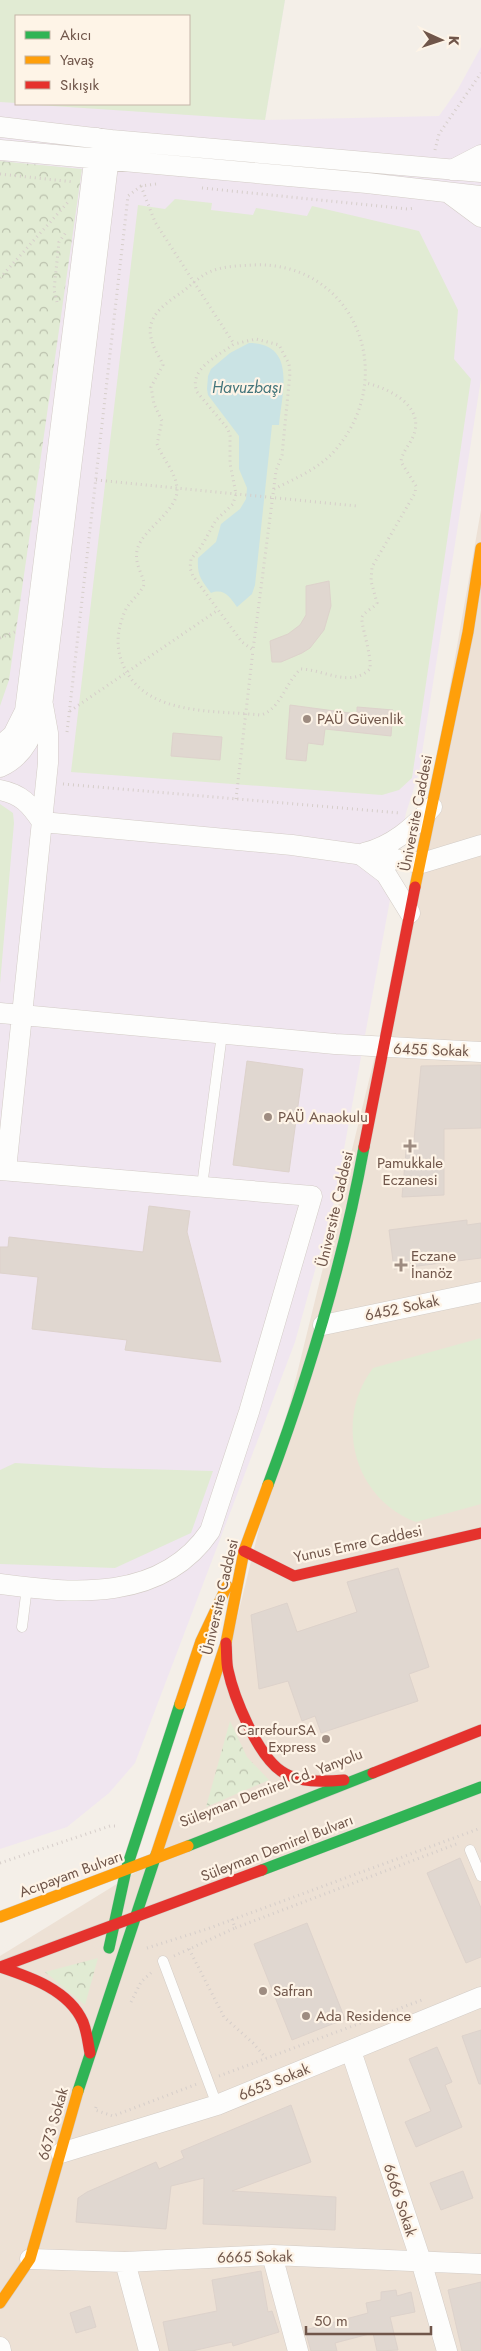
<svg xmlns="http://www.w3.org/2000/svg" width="481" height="2351" font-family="Jost,sans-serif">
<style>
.residential{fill:#ede1d5}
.education{fill:#f0e6f0;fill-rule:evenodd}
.grass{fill:#e1ebd3}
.park{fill:url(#park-crowns)}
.water{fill:#cae3e4}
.building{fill:#e0d7d0;stroke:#ddd2cb}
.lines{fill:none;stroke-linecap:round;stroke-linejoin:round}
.lane-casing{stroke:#d3ccc6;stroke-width:11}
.street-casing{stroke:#d3ccc6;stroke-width:21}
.fast-casing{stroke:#d3cbc4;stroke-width:12}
.slow-casing{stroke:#d3cbc4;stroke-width:12}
.jam-casing{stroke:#d3cbc4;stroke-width:12}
.path{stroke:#d6ceca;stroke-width:3;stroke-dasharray:1 4;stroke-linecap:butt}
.lane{stroke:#fdfdfc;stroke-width:10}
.street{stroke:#fdfdfc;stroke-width:20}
.fast{stroke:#30b455;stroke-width:11}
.slow{stroke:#ff9f0a;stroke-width:11}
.jam{stroke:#e5322d;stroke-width:11}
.poi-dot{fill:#9e8c81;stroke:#fef4e7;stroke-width:2}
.labels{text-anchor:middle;stroke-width:4.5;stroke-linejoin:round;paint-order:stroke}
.poi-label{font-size:15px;fill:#70564a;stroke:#fef4e7;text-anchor:start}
.street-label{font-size:15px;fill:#70564a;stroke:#fef4e7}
.water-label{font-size:16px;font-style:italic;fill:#43757b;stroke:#fef4e7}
</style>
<defs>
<pattern id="park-crowns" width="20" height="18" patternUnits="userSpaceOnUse" patternTransform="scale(1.25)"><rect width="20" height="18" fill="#e1ebd3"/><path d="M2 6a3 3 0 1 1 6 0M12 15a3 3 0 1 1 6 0" fill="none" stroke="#bbc1ad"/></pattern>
</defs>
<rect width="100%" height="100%" fill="#f4efe8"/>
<path class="residential" d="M481,510V2351H0V1956L146,1866L230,1647L410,913Z"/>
<path class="education" d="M0,0H285L265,120L439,116L458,89L481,47V379L419,772L406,813L335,1198L295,1342L135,1763L109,1793L67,1827L0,1849ZM16,16H189V104H16Z"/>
<path class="grass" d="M0,0H285L265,120L23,104H189V16H16V103L0,102Z
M175,199L212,203L211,210L253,215L256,208L307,216L312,206L419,231L458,310L454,359L471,379L412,778L399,790L382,795L71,772L138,205L165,209Z
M0,804L13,813L14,823L0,984Z
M481,1338V1504L416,1522C354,1499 333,1421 373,1368Z
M15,1463L104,1468L213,1471L191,1533L115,1568L0,1564V1470Z"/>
<path class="park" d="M0,161L82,169L9,680L0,706Z
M230,1721L247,1757L269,1780L206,1807Z
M98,1958L85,2005L45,1972Z"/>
<path class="water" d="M249,343C297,343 282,393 279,425H272L255,585L252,594L237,607C230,597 224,588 211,593C201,579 197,576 198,558L216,542L221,524L240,509L246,499L247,488L239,469V436L208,395L207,389L208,376L211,369L230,353Z"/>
<path class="building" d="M329,581L331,606L324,630L310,648L302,653L281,662H272L270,641L288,634L300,625L306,615V586Z
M290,705L357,714V707L393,710L391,736L325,729L323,745L308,743L306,761L286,759Z
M173,733L222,737L220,760L171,756Z
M247,1061L303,1069L289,1172L233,1165Z
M481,1065V1128L444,1129V1195L402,1197L407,1140H414L421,1066Z
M149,1206L190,1211L187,1232L221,1362L125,1350L127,1340L32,1329L38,1277L0,1273V1247H8L9,1237L143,1252Z
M467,1220V1225L481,1223V1258L394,1269L389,1230Z
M398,1568L429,1667L409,1674L418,1701L321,1733L315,1716L302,1721L288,1681L259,1689L251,1615L287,1603L297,1632L357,1612L347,1582Z
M460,1858L481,1908V1957L466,1963L427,1873Z
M307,1923L345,2019L292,2040L254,1944Z
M481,2030V2084H479L462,2036Z
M437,2047L452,2082L445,2085L462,2127L416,2147L405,2122L431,2111L409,2059Z
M291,2105L311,2162L232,2191L336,2197L335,2230L203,2224L204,2178L171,2186L166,2229L76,2222L78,2198L87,2192L156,2162L159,2169L184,2158L181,2151Z
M463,2171L473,2198L441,2210L430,2183Z
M261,2271L268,2312L272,2311L279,2332L233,2346L232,2342L192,2351H169L163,2322L217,2311L212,2280Z
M481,2282V2351H462L448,2290Z
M396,2290L397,2296L411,2292L415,2312L390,2317L398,2350L377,2351L373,2333L335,2343L337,2351H311L305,2330L368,2313L366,2303L381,2300V2292Z
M90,2306L96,2327L76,2333L70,2313Z"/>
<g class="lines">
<g class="lane-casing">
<path id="lane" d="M202,1186L222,1034
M22,1627L27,1587
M470,1850L481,1876
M163,1961L217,2105"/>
</g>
<g class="street-casing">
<path id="street" d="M0,127L111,140L481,172
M0,150L367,183L481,196
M452,170L481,155
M450,194L481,217
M0,746L13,735L25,711L97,138
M0,767C26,756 34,730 42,706L111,140
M0,790C21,794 30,804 42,822
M42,822L292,845L422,863L481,845
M364,853C392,846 413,828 432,807
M361,855L386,874L410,913
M0,1013L335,1044L481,1052
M0,1170L312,1196L249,1412L210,1531C162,1602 74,1594 0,1584
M6,1170L48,763V733L43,705
M323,1325L481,1292
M351,2051L421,2261L447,2351
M61,2153L217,2105L481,1997
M272,2255L298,2351
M30,2259L125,2262L272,2255L481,2264
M125,2262L149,2351
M0,2347L1,2351"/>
</g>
<g class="fast-casing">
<path id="fast" d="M268,1485C309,1375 343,1263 364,1147
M188,1846L373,1773
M262,1870L481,1787
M109,1948L126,1870L180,1704
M78,2091L156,1855"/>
</g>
<g class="slow-casing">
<path id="slow" d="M415,887L468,632L481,548
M180,1704L201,1641L227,1586
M156,1855L226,1643L244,1551L268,1485
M0,1917L188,1846
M0,2303L30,2259L78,2091"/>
</g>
<g class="jam-casing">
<path id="jam" d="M364,1147L415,887
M244,1551L294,1576L481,1533
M226,1643C227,1652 226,1661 228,1670C234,1698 257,1754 281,1771C298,1783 324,1782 344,1780
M373,1773L481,1730
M0,1967L262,1870
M0,1967C30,1977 69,1990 83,2022C87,2032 88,2043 90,2053"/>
</g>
<path class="path" d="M435,150L439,134L481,73
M0,174L74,182
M141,186L155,222L234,344C218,356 188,369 197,392L228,429L230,436V463L236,494L233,504L216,520L201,547L191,559L190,568L193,576L242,642L253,650L276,471L282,455L290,373L289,364L279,345L256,339L234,344
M202,188L408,209L415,208
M0,278L70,200
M57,302L54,290L59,242L67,231
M96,480L357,506
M274,489C296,478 321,468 337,448C400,372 352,260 252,265C237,266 221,266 207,273C200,277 193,283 186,289C169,302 143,315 152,341C154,350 160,357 163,365L151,387L154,404L162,421L157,444C163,460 178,474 177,492C176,509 149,527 141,541C128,562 148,578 143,587C138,596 129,602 125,611C117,630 115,648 124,667C147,716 213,710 260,715C280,711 286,681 301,669C325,670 350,688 370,669C372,655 360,622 362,617C365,611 374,608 377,603L371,581L372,567L415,493L416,486L401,462C402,451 411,444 414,434C424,405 388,388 366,383
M0,638L17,631
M70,711L218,610
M67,732L128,196L141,186L156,184
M63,784L400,813
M236,799L253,650
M0,1863L110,1826H117
M232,1919L235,1928L459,1843
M147,1948L207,1929L481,1828
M189,1949L224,2017L253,2043L266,2058
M174,1956L235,1928
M131,2002L141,1982L153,1971
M219,2076L422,2000
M96,2107L95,2110L113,2116L197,2084"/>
<use href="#lane" class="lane"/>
<use href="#street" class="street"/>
<use href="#fast" class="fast"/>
<use href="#slow" class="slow"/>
<use href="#jam" class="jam"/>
</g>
<g class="poi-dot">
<circle cx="307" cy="719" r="5"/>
<circle cx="268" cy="1117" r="5"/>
<path d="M407.5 1138.5h5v5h5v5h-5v5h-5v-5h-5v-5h5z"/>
<path d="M398.5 1257.5h5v5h5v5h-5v5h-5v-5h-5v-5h5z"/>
<circle cx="326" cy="1739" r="5"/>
<circle cx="263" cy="1991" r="5"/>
<circle cx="306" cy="2016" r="5"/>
</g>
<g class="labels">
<g class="poi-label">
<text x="317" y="724">PAÜ Güvenlik</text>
<text x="278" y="1122">PAÜ Anaokulu</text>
<text x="410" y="1168" text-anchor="middle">Pamukkale<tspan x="410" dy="17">Eczanesi</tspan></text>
<text x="411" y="1261">Eczane<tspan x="411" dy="17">İnanöz</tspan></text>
<text x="316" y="1735" text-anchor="end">CarrefourSA<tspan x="316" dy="17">Express</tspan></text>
<text x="273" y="1996">Safran</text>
<text x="316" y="2021">Ada Residence</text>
</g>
<g class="street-label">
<text transform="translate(416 813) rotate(-79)" y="5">Üniversite Caddesi</text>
<text transform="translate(431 1050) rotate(2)" y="5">6455 Sokak</text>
<text transform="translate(335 1209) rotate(-77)" y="5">Üniversite Caddesi</text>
<text transform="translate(402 1308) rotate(-12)" y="5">6452 Sokak</text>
<text transform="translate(358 1544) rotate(-12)" y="5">Yunus Emre Caddesi</text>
<text transform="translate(220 1597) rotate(-77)" y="5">Üniversite Caddesi</text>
<text transform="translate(271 1788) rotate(-21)" y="5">Süleyman Demirel Cd. Yanyolu</text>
<text transform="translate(277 1848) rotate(-21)" y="5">Süleyman Demirel Bulvarı</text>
<text transform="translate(71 1874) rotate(-20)" y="5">Acıpayam Bulvarı</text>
<text transform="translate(274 2082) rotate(-22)" y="5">6653 Sokak</text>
<text transform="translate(53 2124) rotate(-74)" y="5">6673 Sokak</text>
<text transform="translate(400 2200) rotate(72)" y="5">6666 Sokak</text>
<text transform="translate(255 2257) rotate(-1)" y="5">6665 Sokak</text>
</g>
<g class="water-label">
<text x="247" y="393">Havuzbaşı</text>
</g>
</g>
<rect x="15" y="15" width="175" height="90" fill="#fef4e7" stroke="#c5b5a8"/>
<rect x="25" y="31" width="25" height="8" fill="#30b455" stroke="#c5b5a8"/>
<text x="60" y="40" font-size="15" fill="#70564a">Akıcı</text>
<rect x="25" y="56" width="25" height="8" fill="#ff9f0a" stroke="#c5b5a8"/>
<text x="60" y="65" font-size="15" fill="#70564a">Yavaş</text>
<rect x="25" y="81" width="25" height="8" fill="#e5322d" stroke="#c5b5a8"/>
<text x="60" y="90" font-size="15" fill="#70564a">Sıkışık</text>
<g transform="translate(441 40) rotate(93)" stroke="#fef4e7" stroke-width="4" paint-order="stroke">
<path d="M0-4L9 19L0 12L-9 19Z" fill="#70564a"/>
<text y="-8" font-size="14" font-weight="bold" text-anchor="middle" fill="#70564a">K</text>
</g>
<path d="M306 2326v8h125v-8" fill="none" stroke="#70564a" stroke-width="2.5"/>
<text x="314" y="2326" font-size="15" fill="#70564a" stroke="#fef4e7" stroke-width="4" paint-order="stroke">50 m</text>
</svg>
